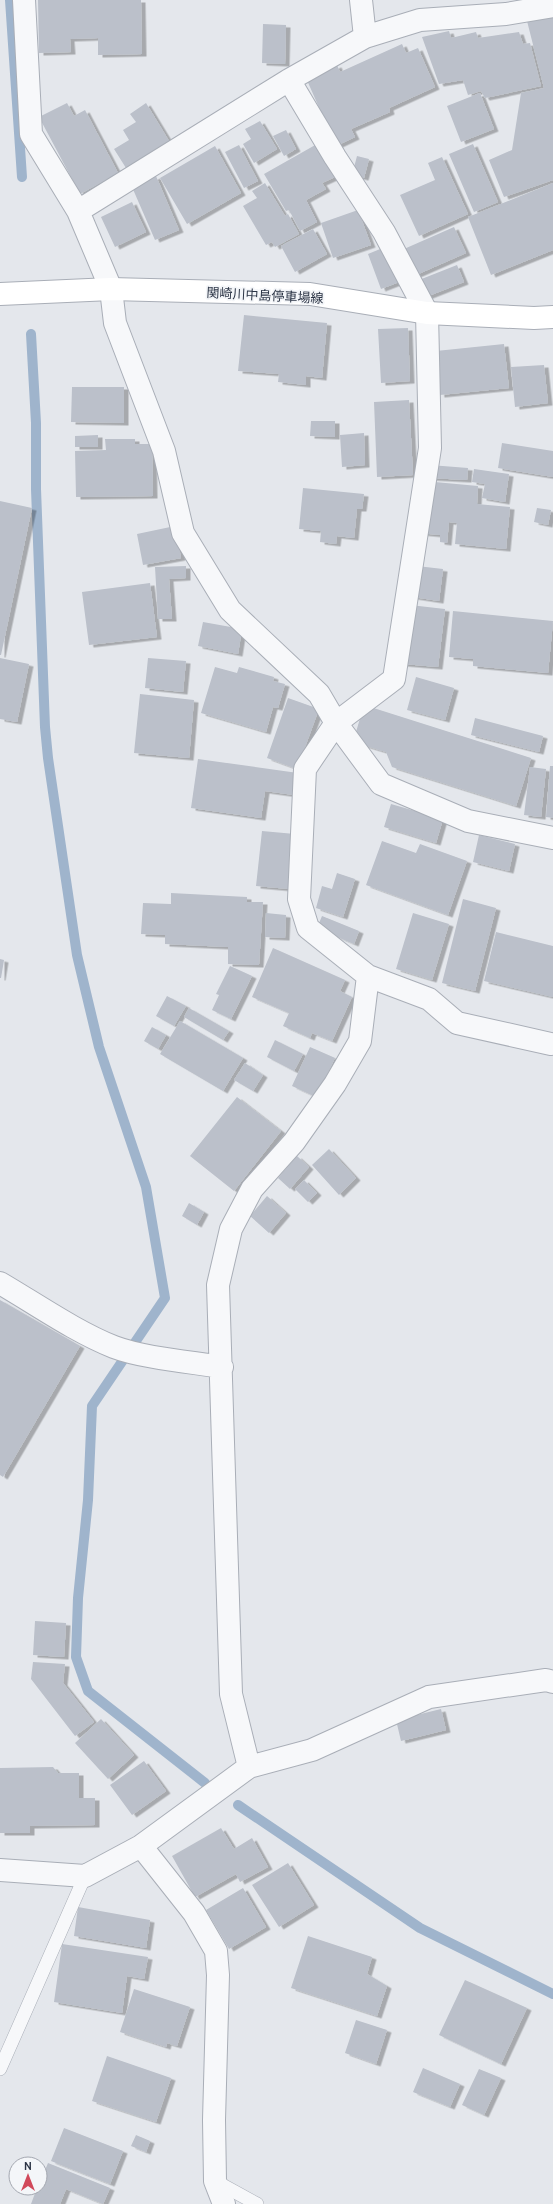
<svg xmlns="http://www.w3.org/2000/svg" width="553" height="2204" font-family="Cabin,'Noto Sans JP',sans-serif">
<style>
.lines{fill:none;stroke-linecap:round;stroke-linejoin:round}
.stream{stroke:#9fb4cc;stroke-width:10}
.building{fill:#bbc0ca;filter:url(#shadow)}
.lane-casing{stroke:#a9aeb7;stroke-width:14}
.street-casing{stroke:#a9aeb7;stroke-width:24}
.secondary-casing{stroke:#a9aeb7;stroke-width:24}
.lane{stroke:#f7f8fa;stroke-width:13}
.street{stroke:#f7f8fa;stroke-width:22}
.secondary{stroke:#fff;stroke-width:22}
.labels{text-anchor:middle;stroke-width:3.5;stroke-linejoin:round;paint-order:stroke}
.street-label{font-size:13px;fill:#2b3445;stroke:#f4f6f9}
</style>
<defs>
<filter id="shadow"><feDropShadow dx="4.5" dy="2.5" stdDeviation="0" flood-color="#0004"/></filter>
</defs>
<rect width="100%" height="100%" fill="#e4e7ec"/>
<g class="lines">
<path class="stream" d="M10,0L22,177
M31,334L36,423V489L45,727L48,758L77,955L99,1047L146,1187L165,1298L92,1406L88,1500L78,1598L76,1657L88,1691L205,1783
M238,1805L420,1928L553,1994"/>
</g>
<path class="building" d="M38,0H141L142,54L98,55V38L70,39L71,52L39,53Z
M553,16V180L504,197L489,160L512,150L521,93L544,88L527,21Z
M263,24L286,25L285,64L262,63Z
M449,31L451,38L476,32L478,38L519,32L523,44L530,43L541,86L485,98L481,91L468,95L463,80L439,84L422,37Z
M402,44L406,53L418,48L435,87L389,108L390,112L351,129L355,137L336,146L306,78L337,65L340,72Z
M480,93L494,129L461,142L447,106Z
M67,103L74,116L85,110L118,173L80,194L39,117Z
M146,103L169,141L126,168L114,149L129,140L123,130L136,122L130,114Z
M260,121L277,149L254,163L243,144L251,139L245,129Z
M286,130L296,149L284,156L273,136Z
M317,144L335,177L322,183L326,189L306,200L317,222L300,231L289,210L286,211L264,174Z
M473,144L498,202L474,212L449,154Z
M239,145L258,181L244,188L225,152Z
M215,146L241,193L187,224L160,178Z
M357,156L369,159L364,178L352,175Z
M442,157L468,214L419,236L400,195L435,180L428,163Z
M156,176L179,230L155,240L132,187Z
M265,183L285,216L288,214L299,234L275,247L272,242L266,245L243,206L257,198L252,191Z
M553,183V250L491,275L468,217Z
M132,202L146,232L115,247L101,217Z
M358,210L371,245L333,258L321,223Z
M454,227L466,253L416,275L404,249Z
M313,229L327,254L295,272L281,246Z
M385,247L399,282L381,289L368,254Z
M457,265L464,282L426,297L419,280Z
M244,315L327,323L322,378L306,376V385L278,382L279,374L238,371Z
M408,328L410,381L381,383L378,329Z
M504,344L509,388L440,395L436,351Z
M544,365L548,403L515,407L511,367Z
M72,387H124V423L71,422Z
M409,400L413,475L377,477L374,402Z
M311,421H335V437L310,436Z
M364,433L365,465L342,467L340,435Z
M98,435V447H75V436Z
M105,439H135V444H152L153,496L76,497L75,451L106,450Z
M502,443L553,451V477L498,468Z
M430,465L468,468L467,480L429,478Z
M474,469L509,474L505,502L482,498L485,484L472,482Z
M424,481L478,486L477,504L510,507L506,549L455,544L457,523L449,522L447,543L440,542V535L419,533Z
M303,488L364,494L362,509H357L354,538L337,536L336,544L320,542L321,531L299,529Z
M0,501L32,508L1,655H0Z
M537,508L551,510L548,525L534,522Z
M175,526L181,558L143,565L137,534Z
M186,566V578L169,579L172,619H158L155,567Z
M417,566L443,569L439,601L413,597Z
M150,583L157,637L89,645L82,592Z
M410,605L445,609L438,667L403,664Z
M453,611L553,621L548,673L473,666V659L449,657Z
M203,622L242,629L238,654L198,646Z
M0,658L29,664L17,722L0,719Z
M148,658L186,661L183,692L145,688Z
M215,667L237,673L239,667L274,677L273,681L285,684L278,708L273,707L266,732L201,713Z
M416,677L454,688L445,720L407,710Z
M140,694L194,700L189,758L134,753Z
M288,698L319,709L297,769L267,758Z
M364,705L531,758L516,806L392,767L386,752L353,742Z
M475,718L543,736L539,752L471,735Z
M198,759L298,773L294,795L265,791L261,818L191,808Z
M550,766H553V818L546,817Z
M530,767L546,769L541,817L524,815Z
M391,804L443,819L436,843L384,827Z
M262,831L295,834L289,889L256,886Z
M479,835L515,844L509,871L473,862Z
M382,841L416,853L420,844L467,861L448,915L366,885Z
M337,873L355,879L343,917L316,908L322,886L332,889Z
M171,893L247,897V902H263L259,965L228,964V947L165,944V935L141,934L143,903L171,904Z
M463,899L496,908L475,991L442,983Z
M266,913L286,915L285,938L265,937Z
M413,913L449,924L432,980L396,969Z
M322,916L359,931L354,944L317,928Z
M496,932L553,946V997L484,981Z
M273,948L345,980L340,991L352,997L332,1041L312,1033L310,1038L283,1026L289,1013L252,997Z
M0,959L4,960L1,978H0Z
M230,966L252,976L231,1019L212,1010L219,995L216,994Z
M167,996L186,1006L174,1026L156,1016Z
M189,1008L229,1031L223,1040L184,1017Z
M180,1021L243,1058L223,1091L160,1054Z
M152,1027L166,1035L158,1049L144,1041Z
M275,1040L303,1054L294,1071L267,1057Z
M310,1047L335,1058L316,1097L292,1086Z
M245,1063L263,1075L253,1091L234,1080Z
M237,1097L281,1131L234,1191L190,1156Z
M329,1149L356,1178L339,1195L312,1165Z
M297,1156L309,1167L290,1189L278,1178Z
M304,1180L317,1193L308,1202L295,1189Z
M267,1196L286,1213L269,1233L250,1216Z
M189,1203L204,1212L197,1225L182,1216Z
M0,1300L80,1346L3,1477L0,1475Z
M35,1621L66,1623L64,1657L33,1655Z
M33,1662L65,1664L63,1683L94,1722L75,1736L31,1679Z
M441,1709L446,1730L401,1741L396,1720Z
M101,1719L134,1755L108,1779L75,1743Z
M144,1761L166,1791L132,1815L110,1785Z
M53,1767L58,1773H79V1798H95V1825L30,1826V1833H0V1768Z
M221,1828L234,1849L252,1838L268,1867L240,1882L236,1874L195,1897L172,1856Z
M288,1863L314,1905L279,1927L252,1885Z
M243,1888L266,1927L229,1949L206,1910Z
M78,1907L150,1920L146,1948L74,1936Z
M308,1936L372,1957L367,1974L387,1986L377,2016L291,1988Z
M62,1944L148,1957L144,1979L127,1976L122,2013L54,2002Z
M465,1980L527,2008L501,2064L439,2035Z
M134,1989L190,2007L177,2046L167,2043L166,2047L120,2032Z
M356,2020L387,2030L376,2064L345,2053Z
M107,2056L171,2078L156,2122L92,2101Z
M423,2068L460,2084L450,2107L413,2092Z
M479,2069L501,2078L484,2115L462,2105Z
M64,2128L123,2151L110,2184L51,2161Z
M136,2135L150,2141L146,2152L131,2146Z
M48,2163L110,2188L103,2204L66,2189L60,2204H31L37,2188H40V2182Z"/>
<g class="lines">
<g class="lane-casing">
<path id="lane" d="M0,2069L85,1876
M215,2181L257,2204"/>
</g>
<g class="street-casing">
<path id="street" d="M24,0L31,134L78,211L111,289L115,323L164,451L183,533L230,610L319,694L336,723L381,784L468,821L553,838
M361,0L365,37
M78,211L289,80L365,37L420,20L506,14L553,6
M368,976L429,999L457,1023L551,1044
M0,1283C36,1304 76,1332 114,1347C143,1358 191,1362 222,1367
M249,1767L231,1694L218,1285L231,1229L252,1189L294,1142L335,1084L360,1041L368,976L308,928L299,899L305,769L336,723L394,679L430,448L427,313L384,232L335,157L289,80
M141,1846L194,1913L216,1951L218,1975L214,2120L215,2181L224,2204
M0,1870L85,1876L141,1846L249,1767L312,1750L429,1697L546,1680L553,1682"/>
</g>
<g class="secondary-casing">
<path id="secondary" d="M0,294L111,289L310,294L427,313L534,318L553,317"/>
</g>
<use href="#lane" class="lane"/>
<use href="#street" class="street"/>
<use href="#secondary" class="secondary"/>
</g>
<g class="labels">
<g class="street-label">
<text transform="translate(265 295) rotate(3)" y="5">関崎川中島停車場線</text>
</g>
</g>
<g transform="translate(28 2176)"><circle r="19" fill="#f4f6f9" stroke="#a4a8b1"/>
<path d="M0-3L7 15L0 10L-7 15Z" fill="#d1495b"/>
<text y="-6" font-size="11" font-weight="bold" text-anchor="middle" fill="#2b3445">N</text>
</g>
</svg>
